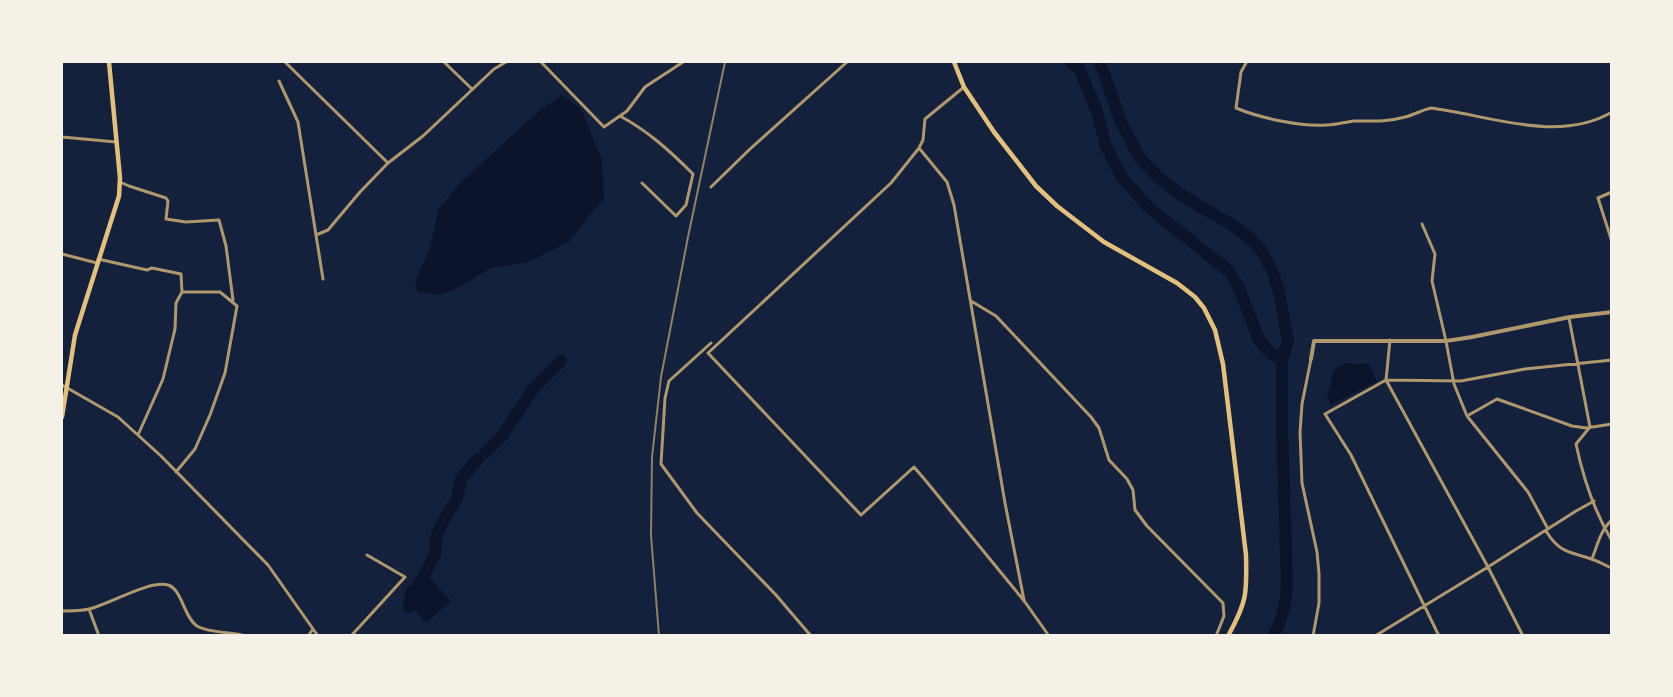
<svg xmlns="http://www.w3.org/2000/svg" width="1673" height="697" font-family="Karla,sans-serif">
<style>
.water{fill:#0b132b}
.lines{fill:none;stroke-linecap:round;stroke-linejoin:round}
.river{stroke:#0b132b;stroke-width:12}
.minor{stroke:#b1986c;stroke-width:3}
.tertiary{stroke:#b1986c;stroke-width:4}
.secondary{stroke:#e5c07b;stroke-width:4.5}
.rail{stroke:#918062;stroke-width:2}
</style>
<rect width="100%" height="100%" fill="#14213d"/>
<path class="water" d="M562,95L581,109L602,159L604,199L588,217L569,242L529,262L491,268L454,290L437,295L418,292L415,281L430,249L438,210L462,181L538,112Z
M1346,363L1369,364L1377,381L1331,405L1327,396L1334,370Z
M430,578L451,601L426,623L414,609L417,593Z"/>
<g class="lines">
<path class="river" d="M1071,62L1079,68L1097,112L1106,146L1119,172L1126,182L1148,207L1229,271L1239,288L1259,340L1271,354L1282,360
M1100,62L1121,122L1139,157L1160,179L1183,196L1237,228L1251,239L1261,250L1272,270L1279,292L1288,341L1282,360V428L1287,584C1286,603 1283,620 1273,636
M485,453L502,436L533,389L561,361
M449,511L457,499L461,479L478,459
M409,607L411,593L420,583L430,564L436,551L435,543L438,532L447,514"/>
<path class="minor" d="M285,62L388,163
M444,62L472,89
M541,62L604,127L627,111L645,87L683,62
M1246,63L1241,72L1236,108C1260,118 1301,127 1327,125C1336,125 1345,122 1354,121C1371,121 1388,122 1405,117C1414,115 1422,110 1431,108C1488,115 1558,144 1612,112
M279,81L298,122L323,279
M964,87L925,119L923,140L919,148L891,183L708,353L861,515L914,467L926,481L1025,602L1049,636
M620,116C648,131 670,151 693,174L686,205L676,216L642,183
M62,137L116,142
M919,148L947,182L954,205L1005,503L1024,600
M120,182L129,186L166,198L168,201L166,219L186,222L219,220L226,246L233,300
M711,187L750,149L847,62
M1612,192L1598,198L1612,242
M1422,224L1435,254L1432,281L1446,341L1454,384L1467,416L1528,492L1548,529
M316,235L328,230L360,192L388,163L423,136L494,69L506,62
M62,254L97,263
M98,259L147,270L152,268L181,274L182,292
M971,301L996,316L1091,417L1099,428L1109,460L1127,479L1133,490L1135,510L1147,526L1223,603L1224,616L1216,636
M1569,318L1590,427L1576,444C1583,477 1594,511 1612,541
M1390,340L1386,380L1488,567L1523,636
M711,343L669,381L665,398L661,464L697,513L776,595L811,636
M1311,359L1302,404L1300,432L1302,483L1317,552L1319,574V603L1313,636
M62,385L118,417L161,456L268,565L318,636
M1467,416L1497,399L1572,426L1586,428L1612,424
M138,435L163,379L175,329L176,303L182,292H220L237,306L225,373L210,415L195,449L176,472
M1546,531C1561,555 1570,551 1594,560C1600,562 1606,566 1612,568
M1592,559C1597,546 1601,529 1612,520
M89,609L99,636
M62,611C70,611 81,611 89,609C110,604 149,580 168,585C182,589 184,618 197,626C208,633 232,632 246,636
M308,636L313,629
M351,636L405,577L367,555
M1375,636L1488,567L1576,511L1594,501
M1439,636L1351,455L1325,414L1386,380L1461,381L1525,369L1612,360"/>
<path class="tertiary" d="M1311,359L1314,341H1446L1472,337L1570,317L1612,312"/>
<path class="secondary" d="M954,62L964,87L994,132L1036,186L1057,206L1104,242L1177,283L1195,297L1204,308L1215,330L1223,364L1246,555C1247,593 1247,602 1228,636
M62,417L75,335L119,196L120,178L109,62"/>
<path class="rail" d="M659,636L651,535L652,457L661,377L688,237L725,62"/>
</g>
<rect width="1673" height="697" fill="none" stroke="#f6f1e7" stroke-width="126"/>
</svg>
